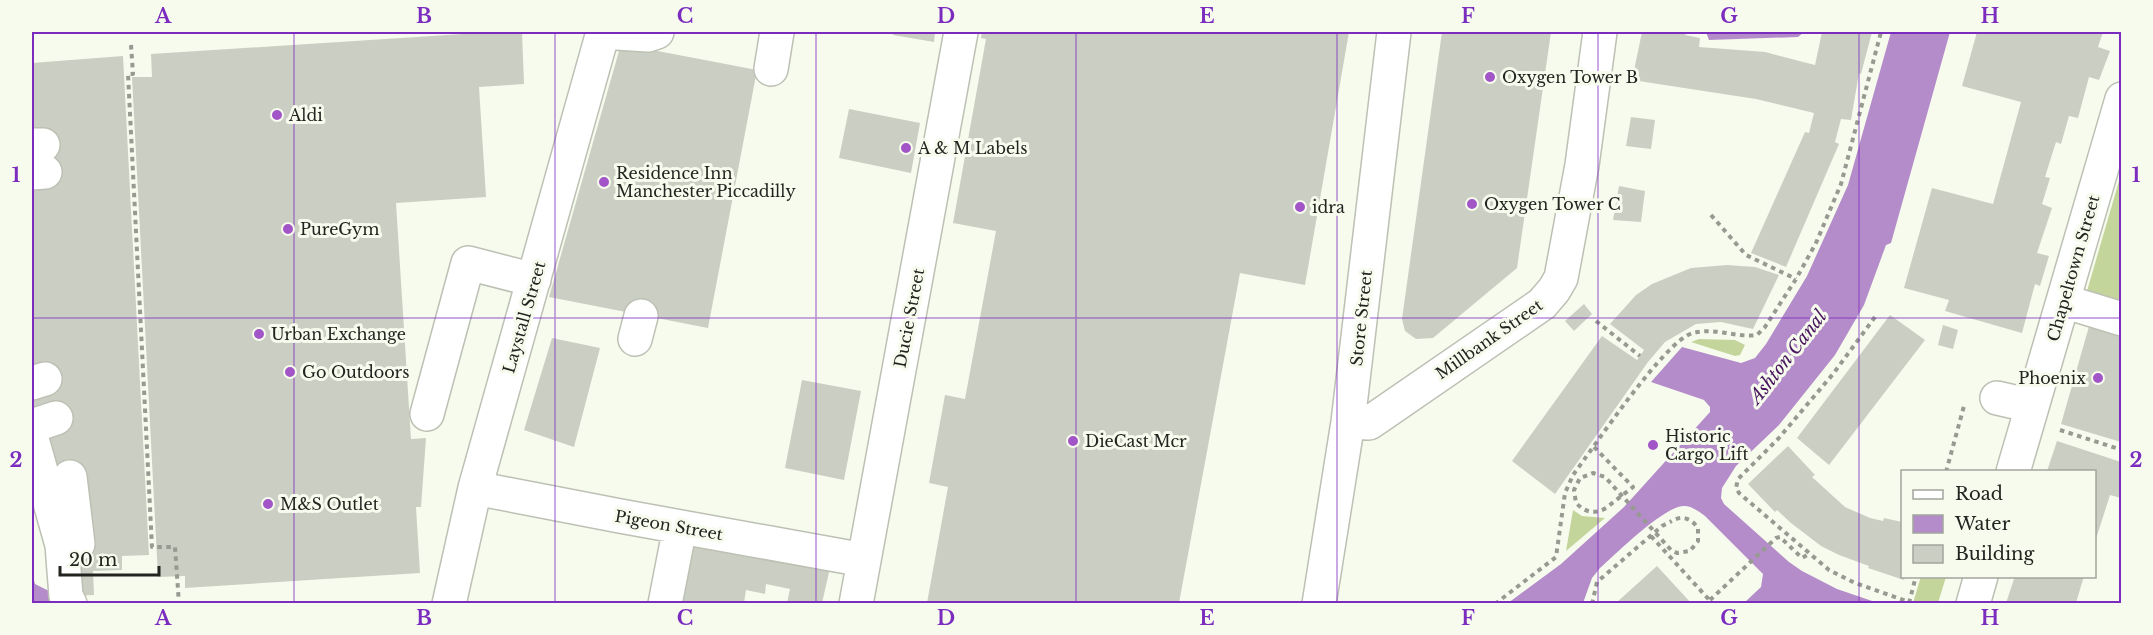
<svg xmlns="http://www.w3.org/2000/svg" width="2153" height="635" font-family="'Libre Baskerville',serif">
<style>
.green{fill:#c4d59c}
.water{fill:#b48cc9}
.building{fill:#cbcfc3}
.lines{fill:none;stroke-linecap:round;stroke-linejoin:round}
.minor-casing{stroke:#bdc0b4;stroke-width:36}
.path{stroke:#979a91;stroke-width:4;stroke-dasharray:4.5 4.5;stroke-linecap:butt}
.minor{stroke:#fff;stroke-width:33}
.path-bridge{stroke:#979a91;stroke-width:4;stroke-dasharray:4.5 4.5;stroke-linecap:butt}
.grid{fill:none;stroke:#7b2cbf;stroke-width:1.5;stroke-opacity:0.55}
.poi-dot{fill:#a255c7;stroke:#f6fbee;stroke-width:2}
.labels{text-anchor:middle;stroke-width:6;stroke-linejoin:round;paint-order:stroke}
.poi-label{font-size:16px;fill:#232420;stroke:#f6fbee;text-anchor:start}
.street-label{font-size:16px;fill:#232420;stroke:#f6fbee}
.water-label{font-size:18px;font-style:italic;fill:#47145d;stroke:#f6fbee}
.neatline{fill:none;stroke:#7b2cbf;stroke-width:2}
.grid-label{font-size:20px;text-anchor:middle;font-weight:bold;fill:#7b2cbf}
</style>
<rect width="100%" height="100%" fill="#f6fbee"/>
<path class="green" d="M2121,174V301L2087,291Z
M1699,339L1735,340L1745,345L1740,355L1735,356L1691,342Z
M1573,510L1582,516L1605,518L1566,551Z
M1921,576L1946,577L1938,603H1913Z"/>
<path class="water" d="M1706,32H1804L1798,37L1709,40Z
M1891,32H1950L1891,243L1886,245L1864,305L1835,355L1779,425L1736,466L1722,488L1721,498L1724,504L1789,562L1802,571L1837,589L1878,603H1744L1761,587L1763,574L1705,516C1698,511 1692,506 1684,506C1664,506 1616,554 1600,568L1592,578L1583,603H1508L1561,564L1624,507L1710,412V407L1704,400L1651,382L1682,347L1741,363L1755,358L1766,344L1807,276L1848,185Z
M32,573L35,584L57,595L59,603H32Z"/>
<path class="building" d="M494,32H522L524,84L479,87L486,197L396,203L411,439L426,438L421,507H416L420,573L185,588V576L158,577L132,77H152L151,54Z
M894,32H935L934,42L893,35Z
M982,32H1349L1305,285L1240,273L1179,603H927L948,487L929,483L945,395L965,399L996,231L953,223L986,39L981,38Z
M1442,32H1551L1517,268L1433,338L1416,339L1405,331L1402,319Z
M1642,32H1687L1685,35L1700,38L1699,47L1765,52L1815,65L1822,32H1872L1861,74L1859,73L1851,120L1841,119L1835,142L1839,144L1786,267L1751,253L1805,132L1809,133L1814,113L1756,99L1632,80Z
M1977,32H2103L2098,47L2110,51L2099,80L2089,77L2078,118L2069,116L2061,144L2056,142L2045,177L2050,178L2042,204L2052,208L2037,253L2049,256L2040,286L2035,284L2022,333L1945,311L1949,300L1904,288L1932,188L1993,204L2021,102L1962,86Z
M621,44L757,70L708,328L549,297Z
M123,56L149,555L122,556V570L93,571L94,595L52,597L44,543L32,502V63Z
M849,109L920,123L911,173L839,158Z
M1631,117L1655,120L1651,149L1626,146Z
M1619,186L1645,191L1641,222L1613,220Z
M1727,265L1755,267L1779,275L1753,329L1721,322L1696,324L1665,342L1648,362L1555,494L1512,461L1602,336L1637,360L1644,350L1610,324L1636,295L1652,284L1691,268Z
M1584,304L1592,314L1574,331L1565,321Z
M1890,315L1925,340L1829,465L1797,438Z
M2090,323L2121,332V442L2061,424Z
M1943,325L1958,330L1953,349L1938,345Z
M552,338L600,348L574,447L524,430Z
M802,380L861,391L844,480L785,468Z
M2057,441L2121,462V498L2110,495L2095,542L2094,472L2047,471Z
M1788,446L1815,475L1812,477L1845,507L1870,518L1883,521L1884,518L1902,522V576H1905L1904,580L1868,568L1869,566L1839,555L1821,546L1791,523L1777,510L1775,512L1748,484Z
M689,542L830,568L822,603H787L790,589L766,584L765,594L746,590L744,603H676Z
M1657,566L1691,603H1616Z
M2015,576H2084L2076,603H2006Z"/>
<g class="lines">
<g class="minor-casing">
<path id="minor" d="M602,32L648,35L657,32
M771,69L777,32
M32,145H43
M32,173L45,172
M2063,301L2122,319
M635,339L641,316
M32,383L45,379
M1997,398L2032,406
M427,414L468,263L534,280
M1348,422L1369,423L1375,419L1542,304L1554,290L1561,278L1582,165L1600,32
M32,426L56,418
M32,439L62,545L66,596L70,604
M2013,472L2122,99
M70,477L78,544
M475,488L620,516L864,560
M449,604L475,488L603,32
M665,604L680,527
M856,604L961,32
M1319,604L1348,422L1394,32
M1973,604L1981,576"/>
</g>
<path class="path" d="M131,45L133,74H128L152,547H175L179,604
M1711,215L1746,255L1796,279
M1875,317L1833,374L1778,439L1738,479L1736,488L1739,493L1829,570L1855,583L1909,602
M1596,321L1640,356
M2060,430L2122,450
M1594,447L1633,487L1606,508
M1946,472L1964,406
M1651,536L1713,604
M1710,600L1776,538L1780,537L1802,558L1809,554
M1909,603L1916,576
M1495,604L1556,557L1565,493L1573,475C1594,447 1666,339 1693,333C1715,327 1736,338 1757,335L1765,327L1796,279L1816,243L1841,184L1881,32
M1592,604L1597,582L1662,526L1670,522"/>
<use href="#minor" class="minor"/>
<path class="path-bridge" d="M1606,508C1594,515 1585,512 1576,503L1574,490L1580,478L1593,473L1605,477L1671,550L1677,553L1690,551L1698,541V528C1690,517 1681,515 1670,522"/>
</g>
<path class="grid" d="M294,32V604M555,32V604M816,32V604M1076,32V604M1337,32V604M1598,32V604M1859,32V604M32,318H2122"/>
<g class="poi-dot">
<circle cx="1490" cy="77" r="6"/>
<circle cx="277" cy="115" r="6"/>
<circle cx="906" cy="148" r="6"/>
<circle cx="604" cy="182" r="6"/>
<circle cx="1472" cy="204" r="6"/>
<circle cx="1300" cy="207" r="6"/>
<circle cx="288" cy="229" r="6"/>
<circle cx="259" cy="334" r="6"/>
<circle cx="290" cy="372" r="6"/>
<circle cx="2098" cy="378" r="6"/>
<circle cx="1073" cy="441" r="6"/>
<circle cx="1653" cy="445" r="6"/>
<circle cx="268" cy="504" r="6"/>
</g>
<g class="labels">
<g class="poi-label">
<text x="1502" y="83">Oxygen Tower B</text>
<text x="289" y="121">Aldi</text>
<text x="918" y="154">A &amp; M Labels</text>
<text x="616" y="179">Residence Inn<tspan x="616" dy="18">Manchester Piccadilly</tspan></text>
<text x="1484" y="210">Oxygen Tower C</text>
<text x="1312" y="213">idra</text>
<text x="300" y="235">PureGym</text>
<text x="271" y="340">Urban Exchange</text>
<text x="302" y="378">Go Outdoors</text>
<text x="2086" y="384" text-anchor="end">Phoenix</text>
<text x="1665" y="442">Historic<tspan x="1665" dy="18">Cargo Lift</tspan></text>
<text x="1085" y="447">DieCast Mcr</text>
<text x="280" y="510">M&amp;S Outlet</text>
</g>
<g class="street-label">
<text transform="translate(2073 268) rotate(-74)" y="6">Chapeltown Street</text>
<text transform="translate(524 317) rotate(-74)" y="6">Laystall Street</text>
<text transform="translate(909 318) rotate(-79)" y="6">Ducie Street</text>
<text transform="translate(1361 318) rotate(-84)" y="6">Store Street</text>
<text transform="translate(1489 339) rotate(-35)" y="6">Millbank Street</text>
<text transform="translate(669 525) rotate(10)" y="6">Pigeon Street</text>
</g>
<g class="water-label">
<text transform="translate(1788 357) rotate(-52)" y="6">Ashton Canal</text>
</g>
</g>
<rect width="2153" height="635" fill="none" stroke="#f6fbee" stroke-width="66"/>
<rect x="1901" y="470" width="195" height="108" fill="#f6fbee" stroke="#a2a59c" stroke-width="1.5"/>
<rect x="1913" y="490" width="30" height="9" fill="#ffffff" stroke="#a2a59c" stroke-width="1.5"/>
<text x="1955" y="500" font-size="18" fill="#232420">Road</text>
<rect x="1913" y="515" width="30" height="18" fill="#b48cc9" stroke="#a2a59c" stroke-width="1.5"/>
<text x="1955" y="530" font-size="18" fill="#232420">Water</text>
<rect x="1913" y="545" width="30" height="18" fill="#cbcfc3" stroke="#a2a59c" stroke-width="1.5"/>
<text x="1955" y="560" font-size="18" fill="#232420">Building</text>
<path d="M60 566v9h99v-9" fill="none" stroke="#232420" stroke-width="3"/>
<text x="69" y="566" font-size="18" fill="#232420" stroke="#f6fbee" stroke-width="4.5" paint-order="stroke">20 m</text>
<rect x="33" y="33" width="2087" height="569" class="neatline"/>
<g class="grid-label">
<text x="163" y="23">A</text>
<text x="424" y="23">B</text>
<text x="685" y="23">C</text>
<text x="946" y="23">D</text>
<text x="1207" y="23">E</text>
<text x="1468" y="23">F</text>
<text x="1729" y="23">G</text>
<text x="1990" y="23">H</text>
<text x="16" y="182">1</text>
<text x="2136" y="182">1</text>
<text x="16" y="467">2</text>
<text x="2136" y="467">2</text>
<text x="163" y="625">A</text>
<text x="424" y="625">B</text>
<text x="685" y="625">C</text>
<text x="946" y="625">D</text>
<text x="1207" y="625">E</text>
<text x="1468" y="625">F</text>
<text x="1729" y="625">G</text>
<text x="1990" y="625">H</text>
</g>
</svg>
